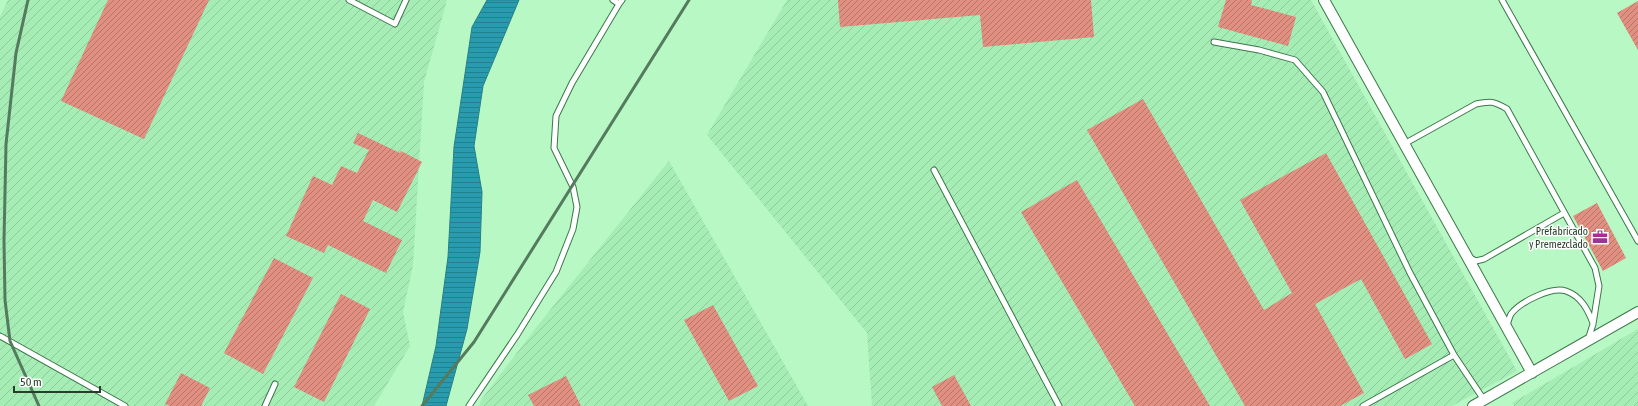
<svg xmlns="http://www.w3.org/2000/svg" width="1638" height="406" font-family="'Asap Condensed',sans-serif">
<style>
.industrial{fill:url(#industrial-furrows)}
.water{fill:url(#water-rules);stroke:#278087}
.building{fill:url(#building-hatch)}
.lines{fill:none;stroke-linecap:round;stroke-linejoin:round}
.service-casing{stroke:#3b784b;stroke-width:7}
.minor-casing{stroke:#3b784b;stroke-width:12}
.service{stroke:#fff;stroke-width:5}
.minor{stroke:#fff;stroke-width:10}
.rail{stroke:#547b5d;stroke-width:3}
.labels{text-anchor:middle;stroke-width:3;stroke-linejoin:round;paint-order:stroke}
.poi-label{font-size:11px;fill:#253f2b;stroke:#fff;text-anchor:end}
</style>
<defs>
<pattern id="industrial-furrows" width="10" height="10" patternUnits="userSpaceOnUse"><rect width="10" height="10" fill="#a5ecb5"/><path d="M-1 1l2-2M0 10L10 0M9 11l2-2" fill="none" stroke="#8ecb9c"/></pattern>
<pattern id="water-rules" width="6" height="5" patternUnits="userSpaceOnUse"><rect width="6" height="5" fill="#289cae"/><path d="M0 2.5h6" fill="none" stroke="#22818e"/></pattern>
<pattern id="building-hatch" width="6" height="6" patternUnits="userSpaceOnUse"><rect width="6" height="6" fill="#e08f81"/><path d="M-1 1l2-2M0 6l6-6M5 7l2-2" fill="none" stroke="#b5766a"/></pattern>
</defs>
<rect width="100%" height="100%" fill="#b7f8c4"/>
<path class="industrial" d="M8,0H447L424,82L413,265L403,312L410,346L374,406H0V17Z
M787,0H1311L1517,371L1452,406H872L867,333L707,135Z
M669,161L808,406H479L481,400L535,329Z
M1638,329V406H1514L1512,403Z"/>
<path class="water" d="M487,0H519L483,86L474,146L482,192L480,252L467,329L446,406H422L436,346L448,257L454,147L472,27Z"/>
<path class="building" d="M108,0H209L144,139L61,101Z
M838,0H1091L1094,37L983,47L980,15L840,27Z
M1226,0H1252L1251,5L1296,17L1288,46L1218,27Z
M1638,1V50L1617,13Z
M1143,99L1264,310L1292,293L1240,200L1326,153L1432,344L1405,359L1361,279L1315,304L1364,393L1340,406H1245L1087,130Z
M358,133L400,153L401,151L422,162L397,212L373,200L363,221L402,240L386,273L328,245L324,253L286,236L313,176L332,185L341,166L357,173L369,150L353,143Z
M1077,180L1210,406H1135L1021,212Z
M1597,203L1626,258L1603,271L1573,216Z
M274,258L313,278L263,374L224,353Z
M341,294L370,309L324,402L294,387Z
M713,305L758,386L729,401L684,320Z
M181,373L210,388L201,406H170L165,404Z
M954,375L971,406H942L932,387Z
M566,376L581,406H534L528,395Z"/>
<g class="lines">
<g class="service-casing">
<path id="service" d="M349,0L395,24L406,0
M613,0L619,4L622,0
M1502,0L1638,241
M1214,42L1259,50L1295,60L1323,92L1410,273L1454,355L1484,400
M1404,144L1476,104C1490,101 1494,101 1507,109L1595,268L1599,286L1593,324L1588,340
M934,170L1059,406
M1470,258L1476,261L1484,259L1564,213
M1507,326C1508,322 1509,318 1511,314C1520,302 1552,286 1566,291C1581,296 1588,310 1593,323
M0,336L125,406
M265,406L275,384
M469,406L517,335L556,272L573,229L577,207L573,187L554,148L556,116L572,83L619,4
M1363,406L1454,355"/>
</g>
<g class="minor-casing">
<path id="minor" d="M1324,0L1532,373
M1473,406L1638,312"/>
</g>
<use href="#service" class="service"/>
<use href="#minor" class="minor"/>
<path class="rail" d="M28,0L16,53L6,144L4,241L5,300L10,341L39,406
M422,406L474,342L689,0"/>
</g>
<defs>
<g id="office-bare" transform="scale(1.2)"><path d="M-6-3h4V-5.5h4V-3h4V5H-6ZM-1-4.5V-3h2v-1.5ZM-6 0V1H6V0Z" fill="#9c3396" stroke="#fff" stroke-width="2.5" paint-order="stroke"/></g>
</defs>
<g fill-rule="evenodd">
<use href="#office-bare" x="1600" y="237"/>
</g>
<g class="labels">
<g class="poi-label">
<text x="1588" y="235">Prefabricado<tspan x="1588" dy="13">y Premezclado</tspan></text>
</g>
</g>
<path d="M14 386v6h86v-6" fill="none" stroke="#253f2b" stroke-width="2"/>
<text x="20" y="386" font-size="12" fill="#253f2b" stroke="#ffffff" stroke-width="3" paint-order="stroke">50 m</text>
</svg>
